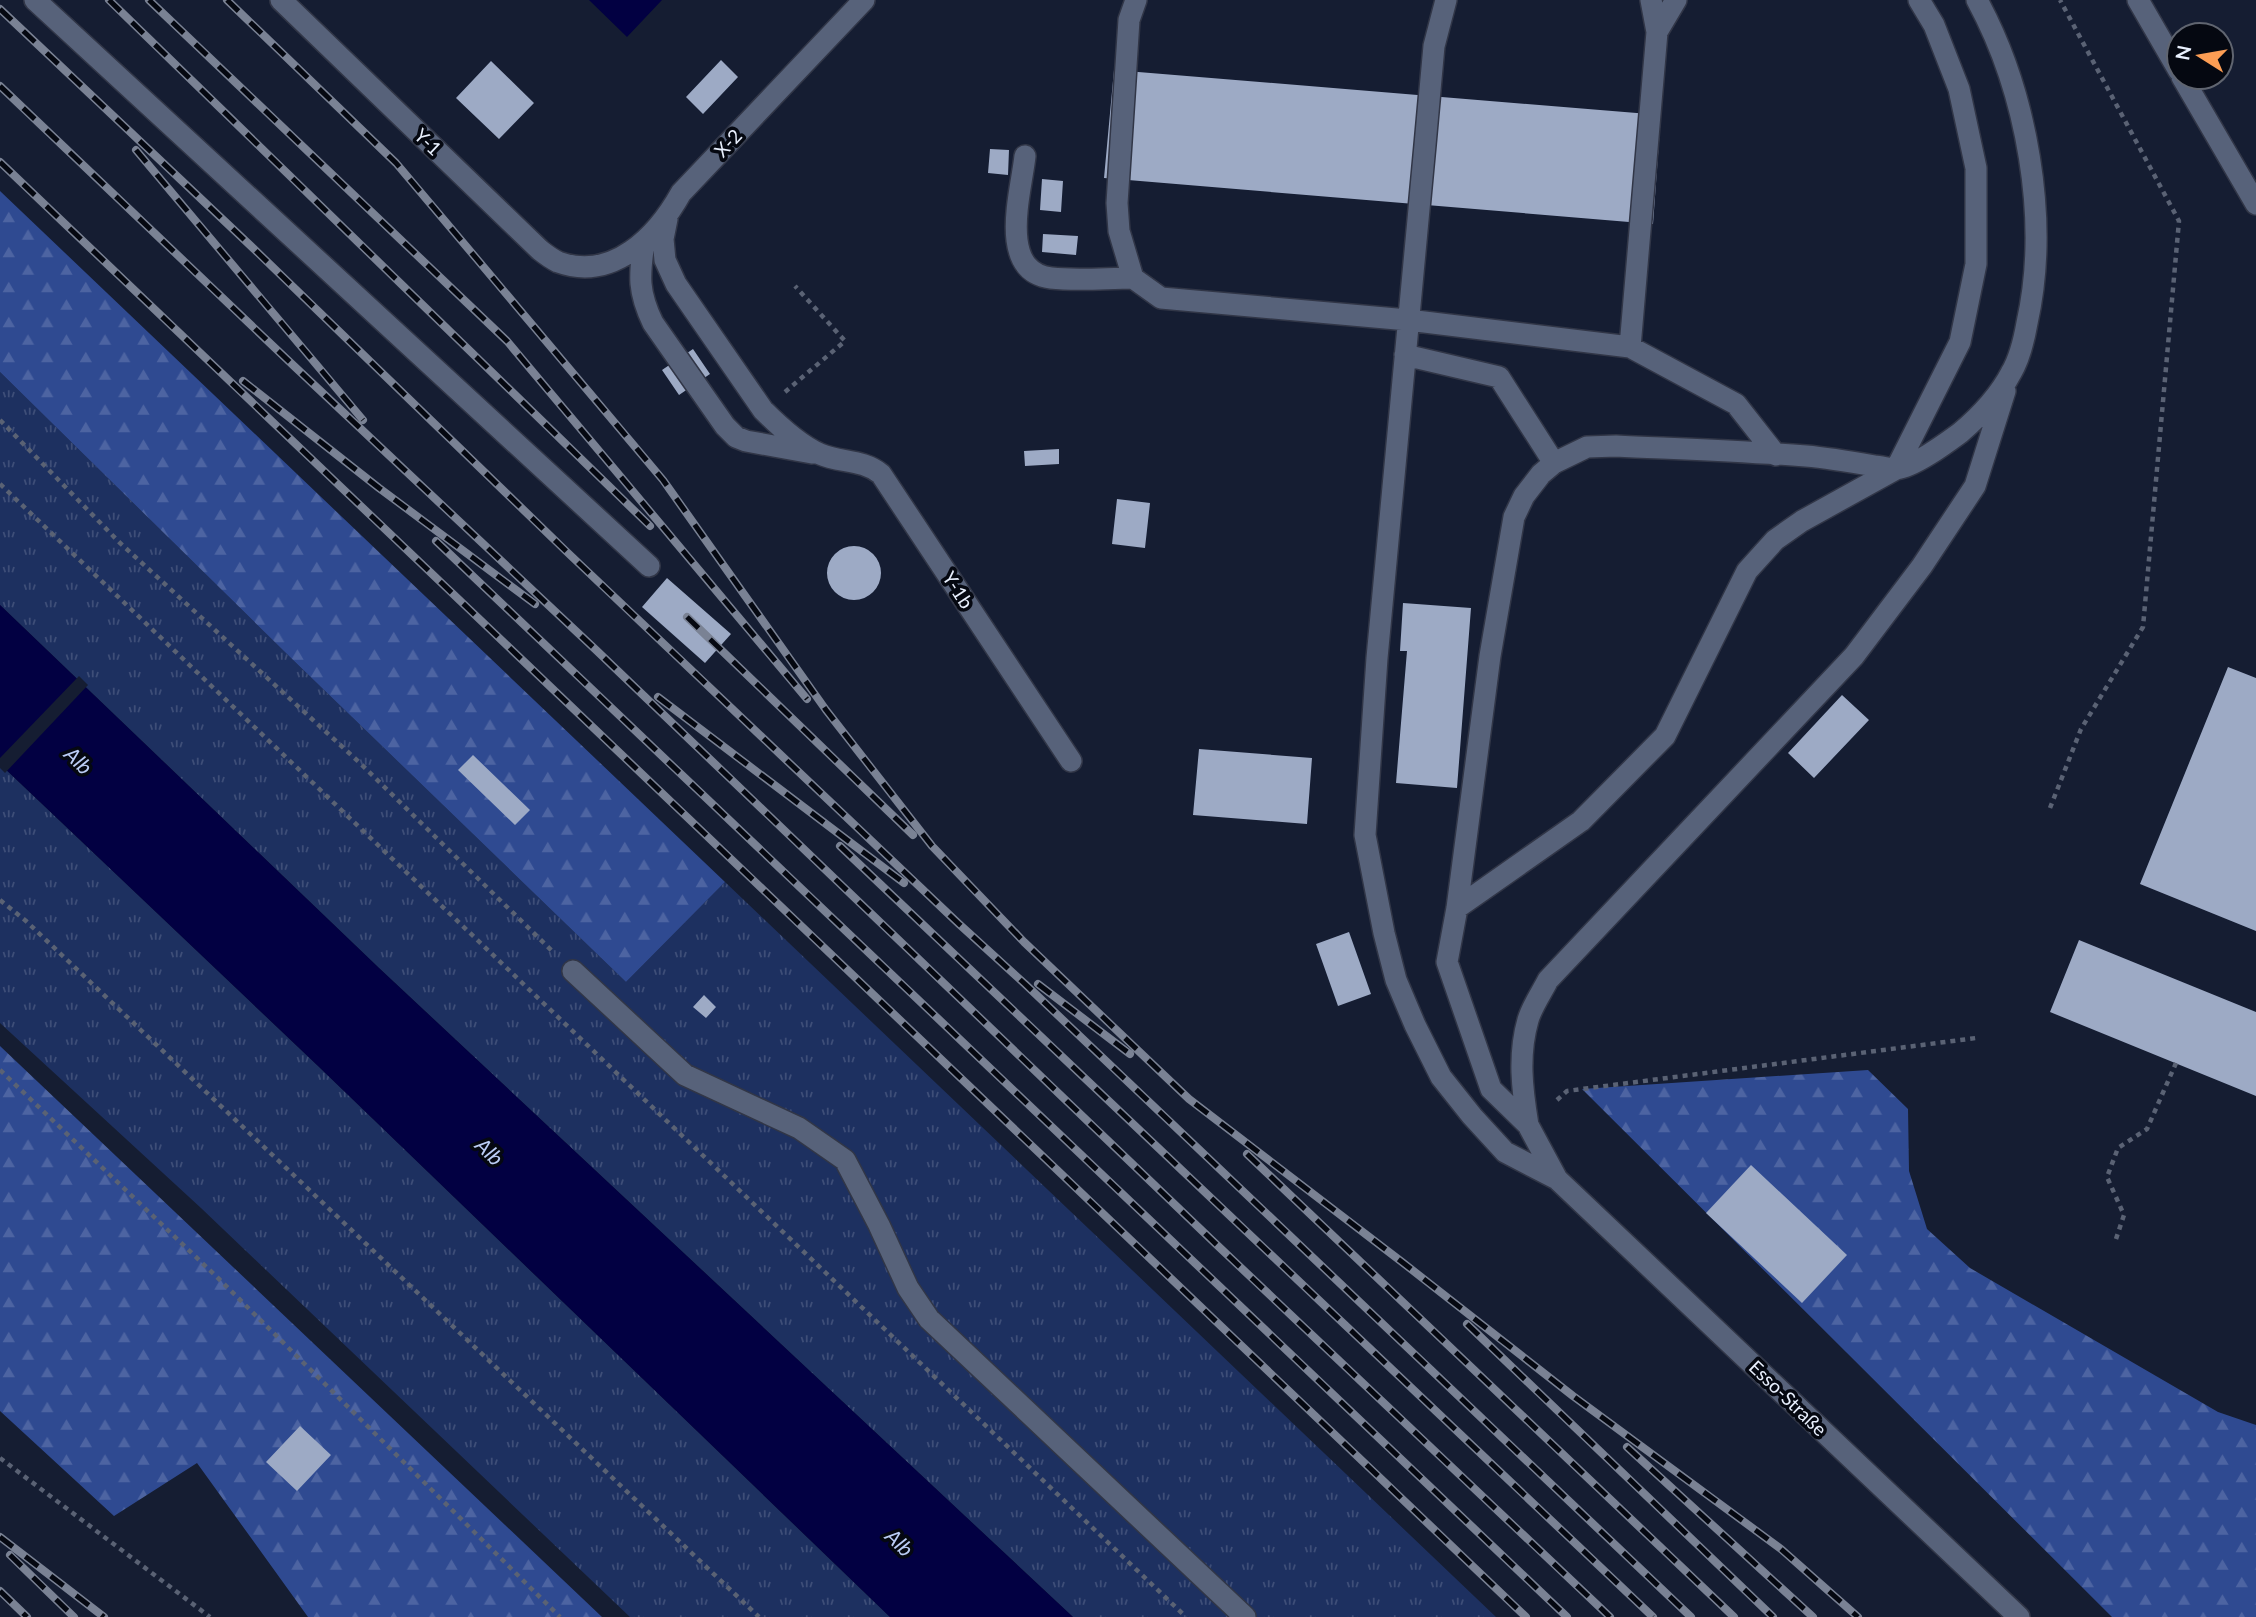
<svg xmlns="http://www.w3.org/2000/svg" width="2256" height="1617" font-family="Lato,sans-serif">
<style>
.grass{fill:url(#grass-tufts)}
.forest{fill:url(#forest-firs)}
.water{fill:#020042}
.pier{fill:#151d32}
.building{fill:#9daac5}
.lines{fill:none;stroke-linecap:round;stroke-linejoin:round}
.minor-casing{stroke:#313647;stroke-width:24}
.path{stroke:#5a6274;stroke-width:4.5;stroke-dasharray:5 5;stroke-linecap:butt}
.minor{stroke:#57627a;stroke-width:21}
.rail-casing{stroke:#7a8294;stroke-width:8}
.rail{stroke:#050811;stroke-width:5;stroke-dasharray:16;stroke-linecap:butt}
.labels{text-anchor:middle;stroke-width:7;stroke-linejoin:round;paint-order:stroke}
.street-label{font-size:19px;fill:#e9f0fe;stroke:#050811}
.water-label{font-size:21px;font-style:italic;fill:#bbcdf6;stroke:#050811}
</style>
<defs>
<pattern id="grass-tufts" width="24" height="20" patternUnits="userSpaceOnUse" patternTransform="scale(1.75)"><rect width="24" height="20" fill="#1d3060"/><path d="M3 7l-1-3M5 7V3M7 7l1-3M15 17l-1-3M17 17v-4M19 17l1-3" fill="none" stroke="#3e4e78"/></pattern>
<pattern id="forest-firs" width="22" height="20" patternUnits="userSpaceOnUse" patternTransform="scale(1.75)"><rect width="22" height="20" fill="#2f4a91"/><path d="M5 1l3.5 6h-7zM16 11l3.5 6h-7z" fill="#4d64a2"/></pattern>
</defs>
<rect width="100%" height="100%" fill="#151d32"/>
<path class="grass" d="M0,372L292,659L626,982L725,882L1496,1617H1073L379,968L0,605Z
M0,764L317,1065L890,1617H630L201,1208L0,1023Z"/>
<path class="forest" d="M0,191L725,882L626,982L292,659L0,372Z
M0,1046L602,1617H308L197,1463L114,1516L0,1411Z
M1868,1070L1908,1109L1909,1171L1927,1229L1970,1268L2218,1412L2256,1425V1617H2112L1582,1089Z"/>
<path class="water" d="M589,0H662L627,37Z
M0,605L379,968L1073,1617H890L317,1065L0,764Z"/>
<path class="pier" d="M79,676L88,685L5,773L0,768V758Z"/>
<path class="building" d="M721,60L738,77L703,114L686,97Z
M491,61L534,103L499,139L456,98Z
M1114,70L1661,115L1653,224L1104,178Z
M990,149L1009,150L1008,175L988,173Z
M1042,179L1063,181L1061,212L1040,210Z
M1043,234L1078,236L1076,255L1042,252Z
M693,349L710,374L679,395L662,370Z
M1059,449V464L1025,466L1024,451Z
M1117,499L1150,503L1145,548L1112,544Z
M827 573a27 27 0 1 1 54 0a27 27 0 1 1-54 0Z
M667,578L731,634L705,663L642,607Z
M1403,603L1471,608L1457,788L1396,783L1407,651H1400Z
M2228,667L2256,678V931L2140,884Z
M1842,695L1869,720L1814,778L1788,753Z
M1199,749L1312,758L1307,824L1193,815Z
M473,755L530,810L515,825L458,770Z
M1349,932L1371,994L1338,1006L1316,944Z
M2079,940L2256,1012V1096L2050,1012Z
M704,995L716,1007L706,1018L693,1007Z
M1751,1165L1847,1255L1802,1303L1706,1213Z
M300,1426L331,1455L297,1491L266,1462Z"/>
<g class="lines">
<g class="minor-casing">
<path id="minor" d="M35,0L649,566
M281,0L540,250C545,254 552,259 558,262C613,282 657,236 681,193L864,0
M1136,0L1129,20L1117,203L1119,231L1133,278L1161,298L1408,320L1630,347L1736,404L1776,455
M1446,0L1434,46L1425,145L1377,658L1365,835L1384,933L1396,980L1415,1025L1441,1077L1472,1116L1505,1152L1557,1179L2019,1617
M2138,0L2179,71
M1657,32L1676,0
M2182,77L2256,204
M1025,156C1021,193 997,271 1051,278C1078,281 1107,278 1133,278
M667,219L663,239L665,260L676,284L763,410C779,426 799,445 820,454C840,463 863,459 881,474L1071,761
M644,243C639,276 638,292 653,323L725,426L736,437L746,441L812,453
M1630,347L1657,32L1651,0
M1405,355L1499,377L1554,463
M1457,908L1581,821L1665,736L1747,571L1775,540L1802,521L1896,469L1960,342L1976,264V168L1959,89L1934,25L1919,0
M573,971L685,1075L799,1128L845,1160L879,1225L908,1288L929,1319L1245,1617
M1528,1125C1522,1089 1518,1055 1528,1020C1532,1006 1542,992 1548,980L1854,656L1922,566L1975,486L2005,391
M1557,1179L1528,1125L1491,1089L1447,962L1457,908L1490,656L1514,517L1524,496L1541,474L1554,463L1587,447L1616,446C1680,449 1743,451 1806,456C1829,458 1852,462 1875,466C1881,466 1889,469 1896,469C1914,467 1945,444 1960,433C1980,416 1999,396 2011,373C2020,358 2024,340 2027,323C2050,220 2027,92 1977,0"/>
</g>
<path class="path" d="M785,392L845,341L795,286
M0,420L119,542L361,764L552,951
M0,484L1186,1617
M2050,808L2081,729L2143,627L2179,221L2060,0
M0,900L26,921L759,1617
M0,1070L219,1279L560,1617
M1557,1100L1567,1091L1582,1089L1976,1038
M2116,1239L2124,1215L2107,1177L2118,1148L2147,1129L2176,1063
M0,1458L210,1617"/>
<use href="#minor" class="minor"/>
<g class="rail-casing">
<path id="rail" d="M109,0L650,526
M149,0L507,341L807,699
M227,0L396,163L663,480L826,710L932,846L1024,942L1189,1099L1402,1262L1573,1396L1781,1549L1858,1617
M0,9L253,248L568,553L959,924L1025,984L1691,1617
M0,86L294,366L595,649L1218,1246L1610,1617
M136,150L363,420
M0,162L1526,1617
M243,381L379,488L535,604
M436,541L1567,1617
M687,617L913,835
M658,697L904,883
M840,846L1653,1617
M1038,984L1130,1054
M1247,1154L1734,1617
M1467,1324L1773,1617
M1627,1447L1813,1617
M0,1537L104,1617
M10,1555L74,1617
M0,1591L27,1617"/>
</g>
<use href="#rail" class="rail"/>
</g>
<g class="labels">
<g class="street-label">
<text transform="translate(428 142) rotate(44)" y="7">Y-1</text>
<text transform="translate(728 143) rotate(-47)" y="7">X-2</text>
<text transform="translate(958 590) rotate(57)" y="7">Y-1b</text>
<text transform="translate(1788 1398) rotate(44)" y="7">Esso-Straße</text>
</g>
<g class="water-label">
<text transform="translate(78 761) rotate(44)" y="7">Alb</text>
<text transform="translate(489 1152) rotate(44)" y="7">Alb</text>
<text transform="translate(899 1543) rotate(44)" y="7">Alb</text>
</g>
</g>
<g transform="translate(2200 56) rotate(281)"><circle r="33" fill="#050811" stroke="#606570" stroke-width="2"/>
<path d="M0-5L12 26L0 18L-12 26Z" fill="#fc9d54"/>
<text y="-10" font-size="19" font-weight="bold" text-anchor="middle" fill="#e9f0fe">N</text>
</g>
</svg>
